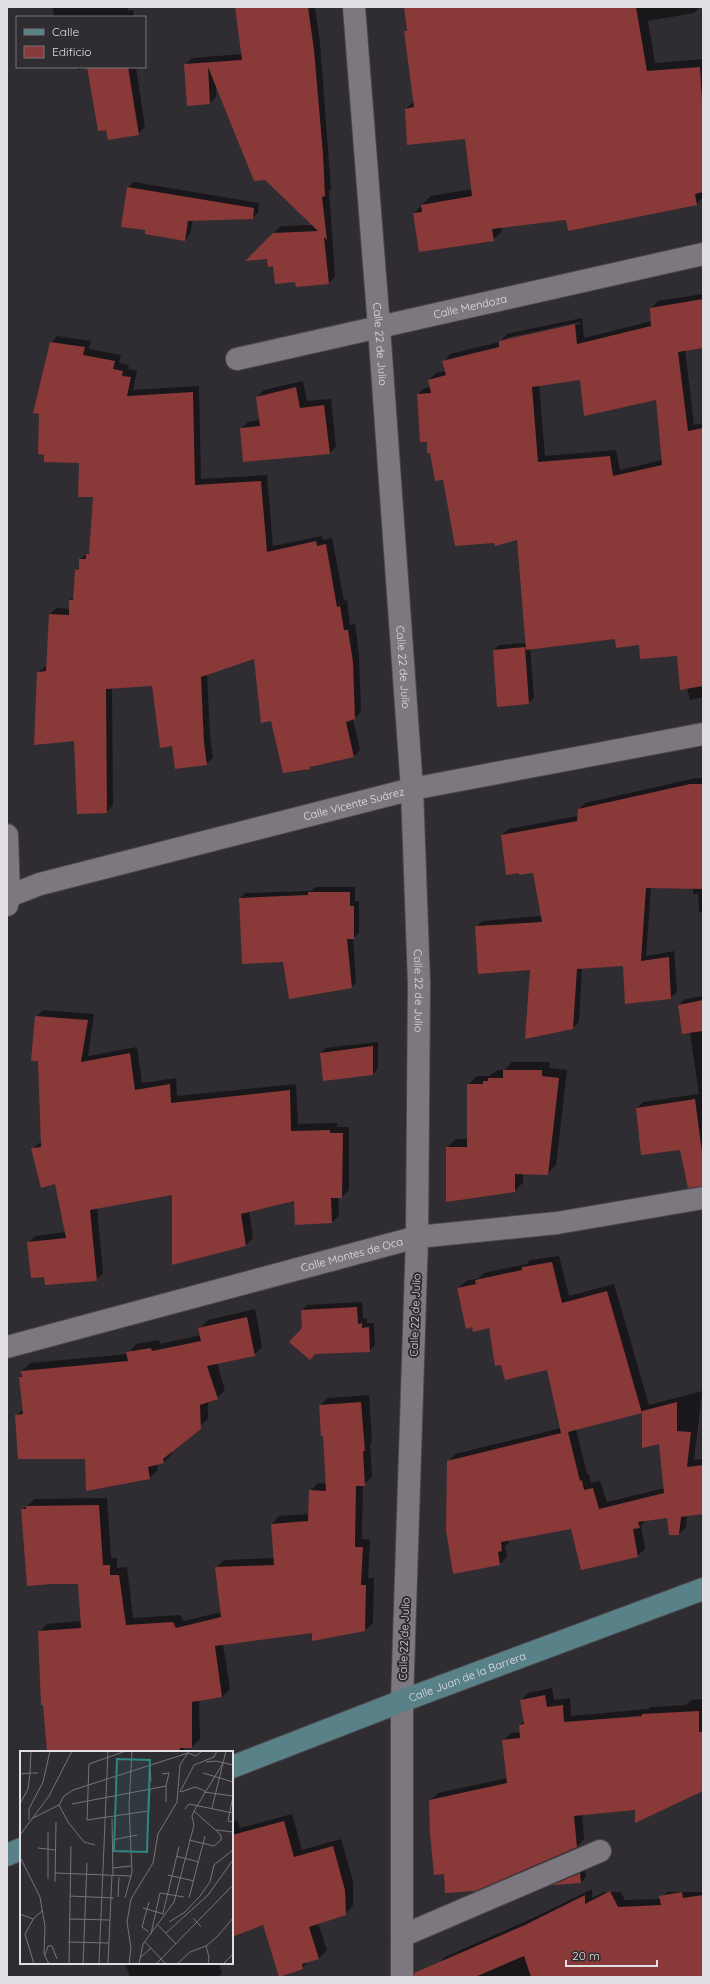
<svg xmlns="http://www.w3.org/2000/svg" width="710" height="1984" font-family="Quicksand,sans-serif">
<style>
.shadow{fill:#0007;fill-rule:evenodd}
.building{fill:#893937;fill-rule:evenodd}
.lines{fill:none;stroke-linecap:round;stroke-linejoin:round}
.street-casing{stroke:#4c494e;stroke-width:24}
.secondary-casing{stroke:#4c494e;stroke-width:24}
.street{stroke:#7d7880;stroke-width:22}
.secondary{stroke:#588188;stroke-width:22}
.labels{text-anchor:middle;stroke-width:4;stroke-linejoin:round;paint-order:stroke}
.street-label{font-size:11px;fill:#e1dfe3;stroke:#2f2c32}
.inset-road{fill:none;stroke:#767479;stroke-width:1}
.view{fill:#2e8680;fill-opacity:0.15;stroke:#2e8680;stroke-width:2}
.inset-edge{fill:none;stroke:#e1dfe3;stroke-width:2}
</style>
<rect width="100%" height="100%" fill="#2f2c32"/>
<path class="shadow" d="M53,7H127L128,11L133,10L134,17H54Z
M236,7H315L320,43L331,189L329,191L335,276L329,283L296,281L274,265L268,258L248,260L281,226L313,225L216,83V97L210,103L185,65L192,58L243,54Z
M406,7H700L694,13L648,21L655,63L703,59V197L696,204L501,226L502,231L493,240L414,213L431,196L472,189L466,138L406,109L414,101L405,32L408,29Z
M78,67H88L78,70Z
M88,67H136L145,127L138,134L107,129Z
M134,182L259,203L258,213L252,218L193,220L190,234L185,240L147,229L122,226L128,187Z
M703,294V346L685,350L694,425L703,423V697L690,700L678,654L616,638L530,648L534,698L528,703L494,650L499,645L526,643L518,539L444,479L428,441L418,394L425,388L431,387L429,380L436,373L446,371L444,361L450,354L500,342L507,334L582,318L584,338L652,321L651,308L658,301ZM580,322V324L506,340V338ZM580,379L657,398L662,460L620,470L616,450L545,456L539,385Z
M57,336L91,341L89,349L121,355L119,363L129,365L128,369L137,371L133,390L199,386L201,479L267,475L273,546L322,536L323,540L332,538L344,601L347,600L350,625L355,624L359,655L361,712L353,719L360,750L354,756L313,766L310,768L255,658L207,674L210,736L213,758L206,764L173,745L153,685L112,688L113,805L106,812L75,740L38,672L47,665L50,614L57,608L70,609V600L75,596L76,570L80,566V559L90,552L94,496L80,462L51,343Z
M303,381L307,401L331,399L336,446L330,453L241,428L248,422L260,420L257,397L264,390Z
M696,778H703V912H699L698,894H693V887H651L646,956L674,951L677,992L670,998L624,964L582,968L579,1022L572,1028L531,969L476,927L482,921L542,916L534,872L502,835L509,829L578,816L579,809L585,803Z
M315,887H355V901H359V933L353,938L356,982L351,988L284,961L240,898L245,893L311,891Z
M703,996V1185L680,1149L637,1108L643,1102L699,1094L690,1032L679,1005L685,999Z
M43,1010L94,1014L88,1056L137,1047L142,1083L176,1078L177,1096L296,1084L298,1124L337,1123V1127H349V1190L342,1197H338L339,1216L332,1222L295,1199L249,1211L253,1238L246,1245L173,1194L97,1208L103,1273L96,1280L45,1276L28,1243L35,1236L66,1232L56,1183L32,1149L42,1141L36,1017Z
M378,1042V1068L373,1074L324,1080L321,1053L326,1048Z
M512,1062H550L549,1068L567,1070L556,1165L547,1174L523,1173V1183L514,1191L447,1147L456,1139H468V1085L477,1076H489L498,1070H505Z
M559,1256L569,1296L614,1284L649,1405L702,1391L694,1460L703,1459V1513L687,1515L686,1527L679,1534L668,1517L646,1520L641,1525L645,1549L637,1556L572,1528L508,1540L509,1543L505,1546L507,1557L500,1564L448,1462L455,1454L561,1428L547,1368L490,1327L458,1288L466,1281L479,1278L484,1273L527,1264L530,1260ZM643,1412L659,1443L665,1488L607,1502L600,1481L591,1483L589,1474H587L576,1429Z
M362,1302L363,1319L367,1318V1323H374L375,1345L370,1351L303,1329L302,1310L307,1305Z
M255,1309L262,1347L254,1355L217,1363L225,1390L217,1398L208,1401V1419L171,1451L172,1454L164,1462L157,1464L158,1470L150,1478L87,1490L86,1458L16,1416L23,1409L20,1377L22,1374V1371L30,1363L128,1354L136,1344L159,1340L160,1344L201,1335L199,1329L208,1320Z
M369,1395L372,1442L370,1444L372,1477L363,1485L362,1531V1539L370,1540L368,1578H374L373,1623L365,1630L313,1632L223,1644L230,1689L222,1697L199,1700L200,1739L192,1747H187L181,1752H48L39,1632L47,1624L82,1621L79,1583L22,1510L35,1499L107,1498L111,1558H117V1568L127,1567L133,1618L180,1615L184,1621L221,1612L216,1568L224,1560L274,1558L272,1524L279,1516L310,1514V1491L318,1483L327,1484L324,1435L320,1406L327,1398Z
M552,1688L554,1700L570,1698L571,1716L648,1709L651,1707L686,1705L691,1700L703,1699V1791L635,1809L582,1814L584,1839L577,1846L445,1873L430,1800L438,1793L508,1778L503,1741L511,1733L521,1732L520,1725L524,1721L521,1700L528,1693Z
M292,1814L302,1850L341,1839L353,1881V1906L345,1914L318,1923L327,1950L319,1958L310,1960L302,1968L263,1924L232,1936V1822L237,1820L240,1828Z
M585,1869L586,1877L581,1882L555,1884L559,1880Z
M592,1889V1898L604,1892H621L625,1900L661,1899L667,1892H703V1977H445L439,1963L445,1957L533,1918Z
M125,1963H219L222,1973L218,1977H130Z"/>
<path class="building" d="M235,7H308L314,50L323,154L325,196L322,197L327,240L324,237L329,284L296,287L295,282L275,284L273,266L268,267L267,259L245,261L273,233L318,231L265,180L254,181L208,67L210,104L187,106L184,64L242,60Z
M404,7H636L647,71L700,67L703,117V192L695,194L697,205L568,231L566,220L492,229L494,241L419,252L413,213L422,212L421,205L472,196L465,139L407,145L405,109L414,107L404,31H407Z
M87,67H128L139,135L108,140L106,130L98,131Z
M127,187L254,208L253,219L188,221L185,241L145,234V230L121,227Z
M703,299V348L678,352L688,431L703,428V686L680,690L677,656L640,659L639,645L616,648L615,639L526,650L517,540L495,546L494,543L455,546L443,480L435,481L430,453H427V442H420L417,394L431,393L428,380L446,375L442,361L499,347V341L575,324L577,344L651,326L650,308ZM580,380L584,416L656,400L662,465L613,476L610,456L538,462L532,387Z
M50,342L85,347L83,355L115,361L113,369L123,371L122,376L131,377L127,396L193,392L195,485L261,481L267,552L316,541L317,546L326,544L337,607L340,606L344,630H348L353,662L355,719L346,722L354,757L310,767V769L283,773L271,721L261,723L254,659L201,677L204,743L207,765L175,769L172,746L160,748L152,686L106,689L107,813L77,814L74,741L34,745L37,672L46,671L49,614L69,615V600H73L75,570L79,569V559H86V554H89L93,497H78L79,463L44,462V455L38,454L39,414L33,413Z
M296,387L300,408L324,405L330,454L243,462L240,428L260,426L256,397Z
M525,647L529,704L497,707L493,650Z
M690,784H703V889L646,888L641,961L669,957L671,999L625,1004L623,966L577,969L573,1029L525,1039L530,970L478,974L475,926L542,922L533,873L519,875V873L506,875L501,835L577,821L578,809Z
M308,892H350V906H354V939H347L352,988L289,999L283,962L242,964L239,898L308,895Z
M703,1000V1031L682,1034L678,1005Z
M35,1016L88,1020L81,1062L130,1053L135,1090L170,1084L171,1103L290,1090L291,1131L330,1130V1133H343L342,1198H331L332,1223L295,1225L294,1201L241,1214L246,1246L172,1265V1195L90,1210L97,1281L45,1285L44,1277L31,1278L27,1242L66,1238L55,1184L41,1188L31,1148L41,1147L38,1061H31Z
M373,1046V1075L323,1081L320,1053Z
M503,1070H542V1076L559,1078L548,1175L515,1174V1192L446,1202V1147H467V1084H483V1081H488V1078H503Z
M695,1099L703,1160V1186L688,1188L680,1150L641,1155L636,1108Z
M552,1262L562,1303L607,1291L642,1413V1411L677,1402V1431L691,1432L687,1467L703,1465V1514L681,1517L679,1535H669L667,1518L638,1522L640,1528L633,1529L638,1557L581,1570L571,1529L501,1542L502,1551L498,1552L500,1565L453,1574L446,1530L447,1461L561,1433L547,1370L505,1380L501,1365L495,1366L489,1328L473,1332L472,1327L466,1329L457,1288L476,1284L475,1280L522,1270V1267ZM642,1413V1448L659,1444L664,1493L599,1509L593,1488L584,1490L582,1480L580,1481L568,1432Z
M357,1307L358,1324L362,1323V1328L369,1327L370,1352L315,1354L310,1360L289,1342L302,1328L301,1310Z
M247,1317L255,1356L207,1366L218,1399L200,1405L201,1429L163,1459L164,1463L148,1467L150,1479L86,1491L85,1459H18L15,1415L23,1414L19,1377H22L21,1371L128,1361L126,1352L151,1348L152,1351L201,1341L198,1328Z
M361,1402L365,1451H363L365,1486H356L355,1540V1547H363L361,1585H366L365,1631L312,1641V1633L215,1646L222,1697L192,1702V1748H180L179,1752H47L43,1705H41L38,1631L81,1628L78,1584H51L27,1586L21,1509H26V1506L99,1505L103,1565H110V1575H119L126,1625L173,1622L176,1628L221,1617L215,1567L274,1565L271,1524L308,1521L309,1490L326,1491L323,1436H321L319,1405Z
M545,1695L547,1707L563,1705L564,1722L642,1716V1714L699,1711V1732H703V1791L635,1823V1810L574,1816L577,1847L475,1891L445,1893L444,1874L434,1875L430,1834L429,1800L507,1783L502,1740L520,1738L519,1725L524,1724L520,1700Z
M284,1821L294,1857L333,1846L345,1890L346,1915L309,1927L319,1959L302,1964L303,1969L279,1977L263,1925L232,1937V1835Z
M580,1873L581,1883L552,1885Z
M610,1891L618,1907L661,1905L659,1896L682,1892L683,1898L703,1895V1977H531L524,1956L475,1977H414V1973L525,1925L585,1895V1904Z"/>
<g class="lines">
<g class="street-casing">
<g id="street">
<path id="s1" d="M354,7L379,327L412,789L419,983L417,1237L402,1701V1977"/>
<path id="s2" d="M237,359L703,254"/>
<path d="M7,835L9,896L7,905"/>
<path id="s3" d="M9,896L40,884L412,789L703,734"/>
<path id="s4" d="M7,1347L417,1237L557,1223L703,1198"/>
<path d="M402,1936L600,1851"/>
</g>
</g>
<g class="secondary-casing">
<g id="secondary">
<path id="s5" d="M232,1767L402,1701L703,1589"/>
<path d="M7,1855L21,1849"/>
</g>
</g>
<use href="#street" class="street"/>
<use href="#secondary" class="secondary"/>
</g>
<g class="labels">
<g class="street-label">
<text dy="4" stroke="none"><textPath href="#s2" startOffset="239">Calle Mendoza</textPath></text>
<text dy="4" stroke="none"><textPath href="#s1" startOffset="338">Calle 22 de Julio</textPath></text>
<text dy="4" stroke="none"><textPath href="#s1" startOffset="662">Calle 22 de Julio</textPath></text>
<text dy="4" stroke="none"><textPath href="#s3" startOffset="357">Calle Vicente Suárez</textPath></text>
<text dy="4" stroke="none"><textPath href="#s1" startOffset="986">Calle 22 de Julio</textPath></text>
<text dy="4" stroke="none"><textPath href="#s4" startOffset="357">Calle Montes de Oca</textPath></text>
<text transform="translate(415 1315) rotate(-88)" y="4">Calle 22 de Julio</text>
<text transform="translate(404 1639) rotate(-88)" y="4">Calle 22 de Julio</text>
<text dy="4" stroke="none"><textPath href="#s5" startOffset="252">Calle Juan de la Barrera</textPath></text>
</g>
</g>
<g transform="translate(20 1751)">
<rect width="213" height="213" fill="#2f2c32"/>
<path class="inset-road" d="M106,0L69,13L67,69L128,60M168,2L176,5L182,0M186,11L196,10L213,14M130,15L131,31M183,22L213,31M0,23L10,22L11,0M142,23L149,22L146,35V51M160,41L174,14L194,6L197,0M161,41L175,36L185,40M184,41L213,45M213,45L208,70L213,71M0,53L8,38L10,22H18M52,53L146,35M39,54L48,71L64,91L75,94M192,57L206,0M165,58L169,53L213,62M13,67L39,54L44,45L53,39L168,2M92,67L93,125M9,69V58L23,31L30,0M128,72L130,38M196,79L213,81M28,81V128M0,84L29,45L52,0M92,89L117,84M169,89L194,95L201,89V84L174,60L203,12M18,97L35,99M156,105L179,111M0,106L20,146L25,176L24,203L29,213M93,117L111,115M35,122L111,125M148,124L174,130M35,131L36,71M50,145L94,147M98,146L99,126M105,147L112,121L109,55L112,0M169,147L185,85M123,157L144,163M143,162L159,96M0,163L13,168M173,167L181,176M49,168L90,169M149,171L165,161L180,145L190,131L194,114L213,99M137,173L156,193M129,181L122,176L129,151M146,182L188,144L213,109M131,183L140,142L164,146M48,191L89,192M125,191L146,213M186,195L189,206L188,213M25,204L28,195H32L37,208M121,206L131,197M14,213L5,183L14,167L22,160M49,213L51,95M63,213L67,112M79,213L88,0M88,213L92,124M109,213L111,197L107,171L111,148L133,112L138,83L157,51L160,14L169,0M119,213L123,193L154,151L174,74L172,65L174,60M136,213L213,134M157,213L170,201L186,195L197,186L213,167M203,213L213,203"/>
<path class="view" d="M97,8L130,9L127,101L94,100Z"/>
<rect width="213" height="213" class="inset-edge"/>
</g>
<rect width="710" height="1984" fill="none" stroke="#e1dfe3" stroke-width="16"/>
<rect x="16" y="16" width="130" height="52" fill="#2f2c32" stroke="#767479"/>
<rect x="24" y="29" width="20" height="6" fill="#588188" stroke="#767479"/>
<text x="52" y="36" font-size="12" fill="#e1dfe3">Calle</text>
<rect x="24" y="46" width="20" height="12" fill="#893937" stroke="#767479"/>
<text x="52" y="56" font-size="12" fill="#e1dfe3">Edificio</text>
<path d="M566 1960v6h91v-6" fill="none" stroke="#e1dfe3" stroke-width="2"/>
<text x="572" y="1960" font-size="12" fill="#e1dfe3" stroke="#2f2c32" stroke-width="3" paint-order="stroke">20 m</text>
</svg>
